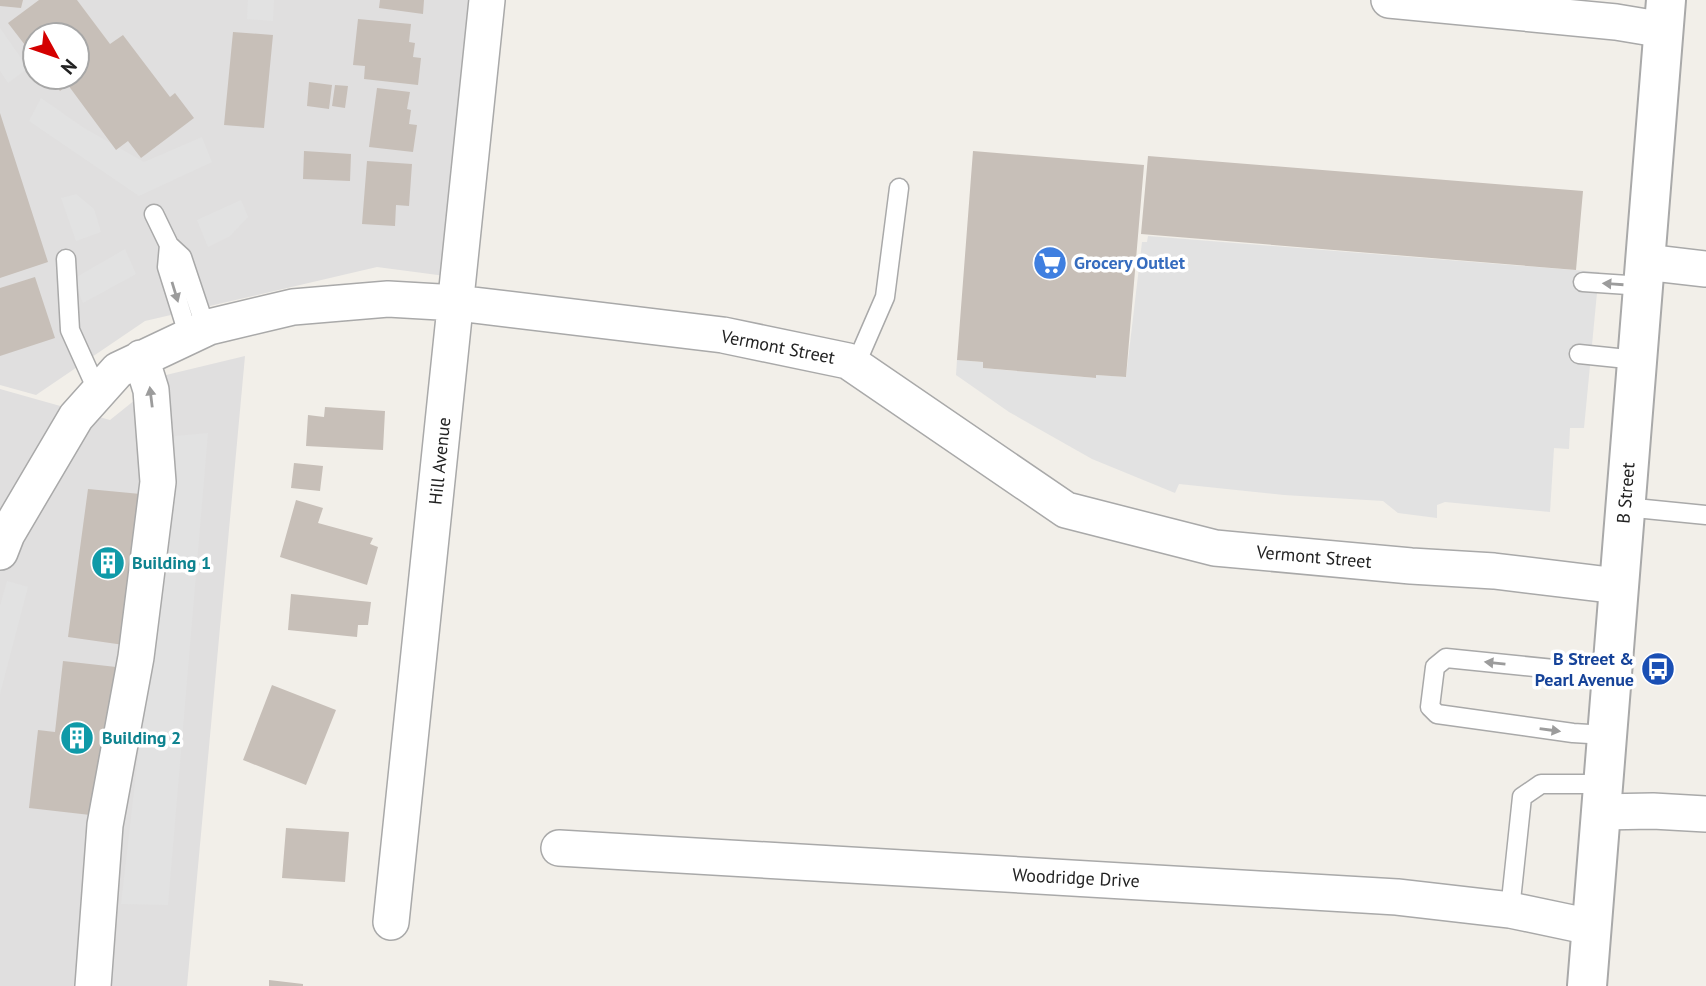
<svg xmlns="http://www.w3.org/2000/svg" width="1706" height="986" font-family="'PT Sans',sans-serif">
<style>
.residential{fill:#e0dfdf;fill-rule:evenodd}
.parking{fill:#e2e2e2}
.building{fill:#c7bfb8}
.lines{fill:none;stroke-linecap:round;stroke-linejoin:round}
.service-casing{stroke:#a9a9a9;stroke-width:21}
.minor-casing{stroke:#a9a9a9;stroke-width:38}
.tertiary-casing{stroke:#a9a9a9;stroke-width:42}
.service{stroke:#fff;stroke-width:18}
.minor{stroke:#fff;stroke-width:35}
.tertiary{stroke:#fff;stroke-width:38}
.oneway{fill:#9c9c9c}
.labels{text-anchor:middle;stroke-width:7;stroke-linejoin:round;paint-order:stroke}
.shop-label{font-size:18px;font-weight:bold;fill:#366cbe;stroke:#fff;text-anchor:start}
.street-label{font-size:18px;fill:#222;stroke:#fff}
.culture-label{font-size:18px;font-weight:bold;fill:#0d838f;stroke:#fff;text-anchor:start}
.transit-label{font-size:18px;font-weight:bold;fill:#164399;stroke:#fff;text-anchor:end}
</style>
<rect width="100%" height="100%" fill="#f2efe9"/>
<path class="residential" d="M0,0H477L453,277L377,267L145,321L36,395L0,385ZM35,35H77V77H35Z
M245,356L187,986H0V389L110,420L166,375Z"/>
<path class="parking" d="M248,0H274L273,21L247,19Z
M0,28L28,68L8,83L0,71Z
M41,98L84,128L144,162L202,137L212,162L139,196L29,121Z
M76,194L94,209L101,232L76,241L61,198Z
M241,200L248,217L230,236L208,247L197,220Z
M1148,236L1599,272L1584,428H1570L1569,449L1554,448L1550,512L1445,502L1437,505V518L1398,513L1383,501L1284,495L1179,484L1175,493L1092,459L1009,412L956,375L957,360L983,362V368L1095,378L1096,375L1126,377L1142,242H1147Z
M125,249L136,274L83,303L73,279Z
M208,433L168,905L121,904L175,436Z
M7,581L28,587L0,694V606Z"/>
<path class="building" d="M0,0H23L21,8L0,6Z
M39,0H77L110,44L123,35L170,97L175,93L194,118L141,158L128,141L116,150L68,85L60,91L49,77H77V35H35V58L8,23Z
M380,0H424L423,14L379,8Z
M358,19L411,24L409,42L415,43L413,57L421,58L418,85L364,79L365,66L353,65Z
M233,32L273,35L264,128L224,125Z
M309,82L332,85L329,109L307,106Z
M335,85L348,86L345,108L332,106Z
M377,88L410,92L407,109L411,110L409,124L417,125L413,152L369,147Z
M0,113L48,262L0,278Z
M304,151L351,154L350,181L303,179Z
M973,151L1144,165L1126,377L1096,375V378L983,368V362L957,360Z
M1148,156L1583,191L1576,270L1141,234Z
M367,161L412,164L409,206L396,205L395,226L362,224Z
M35,277L55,338L0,356V288Z
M325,407L385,411L383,450L306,446L308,415L324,417Z
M294,463L323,466L320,491L291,488Z
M88,489L151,495L124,645L68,637Z
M296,500L323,508L318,523L373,538L370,544L378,547L367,585L280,557Z
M291,594L371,602L368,625H358L357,637L288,630Z
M63,661L125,668L99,816L29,808L38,730L55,732Z
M272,685L336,710L306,785L243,760Z
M286,828L349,832L345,882L282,878Z
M269,980L303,984V986H269Z"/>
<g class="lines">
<g class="service-casing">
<path id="service" d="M154,214L169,245L182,257L206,329
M169,245L167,267L189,337
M66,259L70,330L98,392
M1583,282L1643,286
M1579,354L1637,360
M855,366L885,297L899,188
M1625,507L1706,515
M1606,735L1573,733L1437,714L1430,707L1435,667L1446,658L1574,671L1611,672
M1510,910L1522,797L1541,784H1602"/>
</g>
<g class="minor-casing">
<path id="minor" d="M1389,0L1616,22L1664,30
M1645,262L1706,269
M0,552L7,534L76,417L118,370L209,327L293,307L388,299L457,303L723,335L848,361L1066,510L1215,548L1411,566L1494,571L1618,586
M1600,812L1653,811L1706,814
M559,848L1397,897L1510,910L1591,927
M391,922L487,0
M93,986L105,825L136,657L158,482L151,390L141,358"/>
</g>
<g class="tertiary-casing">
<path id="tertiary" d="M1587,986L1666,0"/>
</g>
<use href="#service" class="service"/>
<use href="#minor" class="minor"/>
<use href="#tertiary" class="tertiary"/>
</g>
<defs><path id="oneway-solid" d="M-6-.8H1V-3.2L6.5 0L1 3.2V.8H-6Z" transform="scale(1.75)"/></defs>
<g class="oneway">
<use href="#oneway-solid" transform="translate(1613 284) rotate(-176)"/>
<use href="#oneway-solid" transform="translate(175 292) rotate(73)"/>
<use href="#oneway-solid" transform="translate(151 397) rotate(-97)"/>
<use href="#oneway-solid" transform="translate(1495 663) rotate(-174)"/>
<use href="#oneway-solid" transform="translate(1550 730) rotate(8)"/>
</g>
<defs>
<g id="supermarket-disc" transform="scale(1.75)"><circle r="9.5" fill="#3f7fe0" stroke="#fff"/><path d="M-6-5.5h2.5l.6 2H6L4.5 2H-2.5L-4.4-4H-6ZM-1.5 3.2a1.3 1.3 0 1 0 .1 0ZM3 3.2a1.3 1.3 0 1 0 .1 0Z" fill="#fff"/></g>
<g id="building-disc" transform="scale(1.75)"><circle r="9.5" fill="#0f9aa8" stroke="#fff"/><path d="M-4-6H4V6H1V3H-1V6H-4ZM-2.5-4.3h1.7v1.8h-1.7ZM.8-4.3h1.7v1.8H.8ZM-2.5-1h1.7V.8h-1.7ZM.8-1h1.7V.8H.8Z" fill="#fff"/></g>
<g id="bus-disc" transform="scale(1.75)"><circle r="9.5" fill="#1a4fb4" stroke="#fff"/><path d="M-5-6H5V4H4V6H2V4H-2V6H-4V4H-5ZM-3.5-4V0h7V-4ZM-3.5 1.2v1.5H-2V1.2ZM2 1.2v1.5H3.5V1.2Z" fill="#fff"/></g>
</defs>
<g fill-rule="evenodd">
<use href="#supermarket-disc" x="1050" y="263"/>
<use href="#building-disc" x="108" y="563"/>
<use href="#bus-disc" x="1658" y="669"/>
<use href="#building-disc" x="77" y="738"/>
</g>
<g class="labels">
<g class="shop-label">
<text x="1074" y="269">Grocery Outlet</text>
</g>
<g class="street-label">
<text transform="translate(778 347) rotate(11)" y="6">Vermont Street</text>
<text transform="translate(440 461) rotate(-84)" y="6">Hill Avenue</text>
<text transform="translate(1626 493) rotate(-85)" y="6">B Street</text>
<text transform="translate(1314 557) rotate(5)" y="6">Vermont Street</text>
<text transform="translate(1076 878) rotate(3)" y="6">Woodridge Drive</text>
</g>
<g class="culture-label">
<text x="132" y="569">Building 1</text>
<text x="102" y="744">Building 2</text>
</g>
<g class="transit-label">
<text x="1634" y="665">B Street &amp;<tspan x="1634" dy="21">Pearl Avenue</tspan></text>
</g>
</g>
<g transform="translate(56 56) rotate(130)"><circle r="33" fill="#ffffff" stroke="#a7a7a7" stroke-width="2"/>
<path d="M0-5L12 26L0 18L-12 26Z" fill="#d40000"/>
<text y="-10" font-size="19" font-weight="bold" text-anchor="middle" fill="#222222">N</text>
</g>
</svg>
